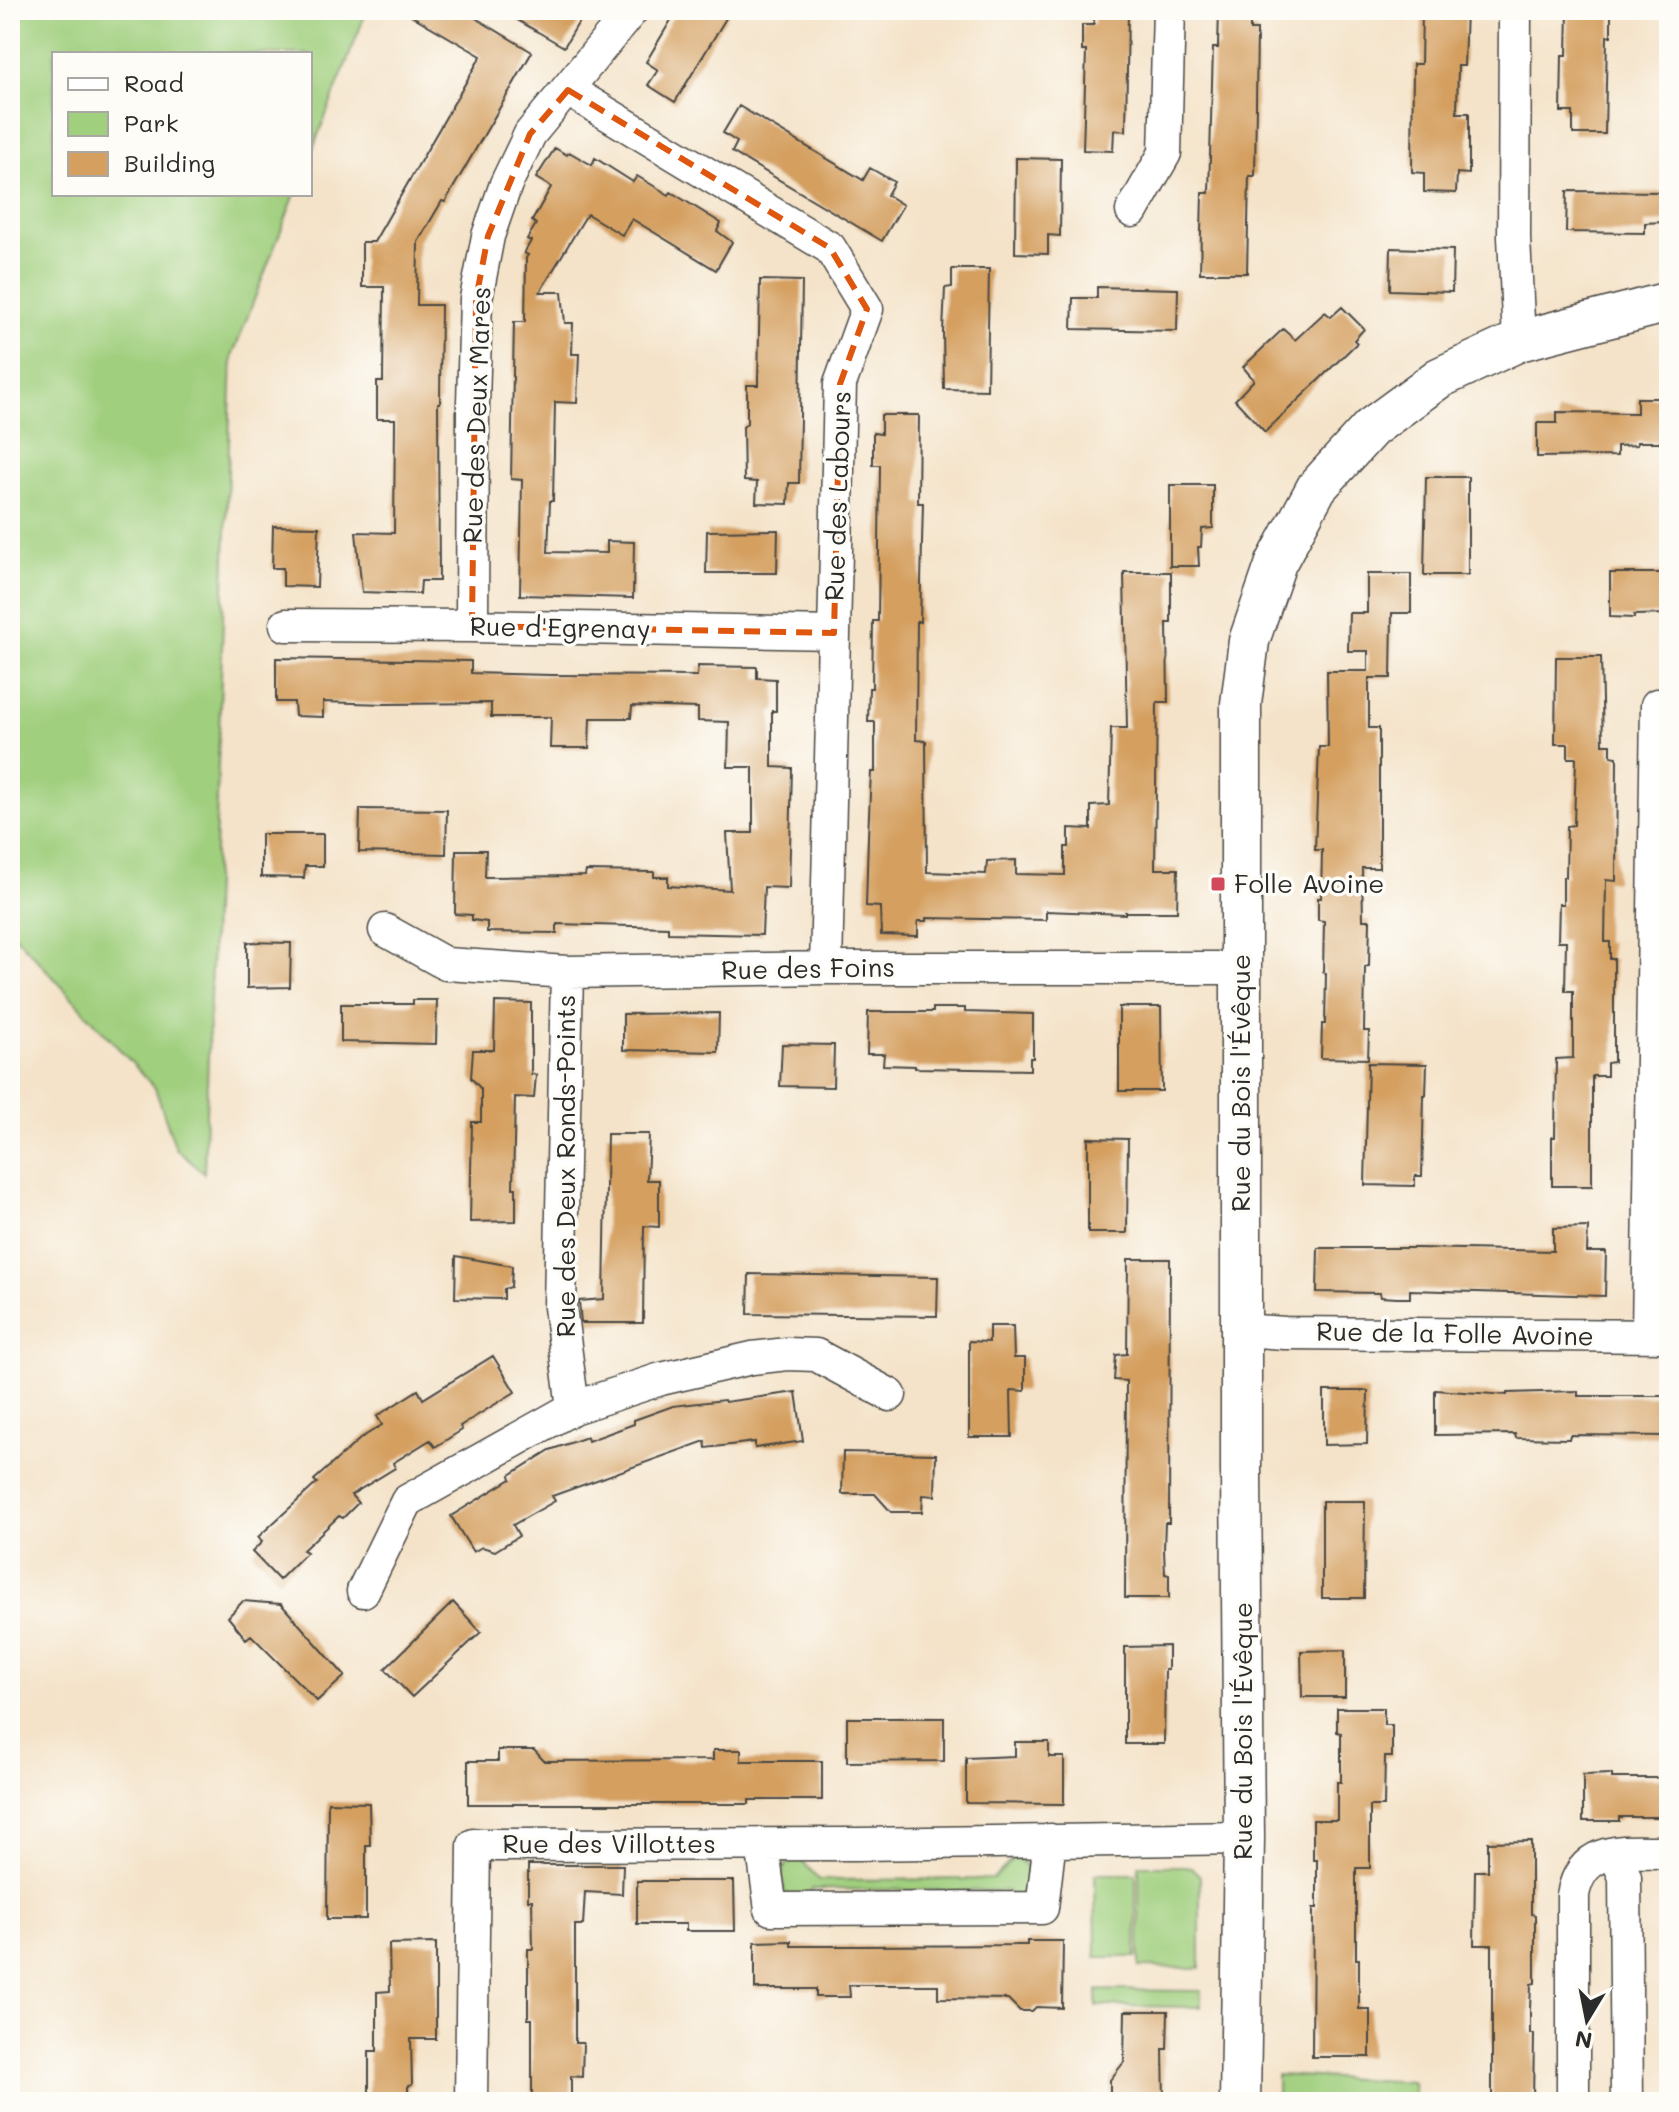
<svg xmlns="http://www.w3.org/2000/svg" width="1679" height="2112" font-family="Mali,sans-serif">
<style>
.green{fill:#a0cf7e;stroke:#667d54;stroke-width:2}
.building{fill:#d49f5f}
.lines{fill:none;stroke-linecap:round;stroke-linejoin:round}
.minor-casing{stroke:#494743;stroke-width:35}
.tertiary-casing{stroke:#494743;stroke-width:43}
.minor{stroke:#fff;stroke-width:32}
.tertiary{stroke:#fff;stroke-width:40}
.marked{fill:none;stroke:#df570e;stroke-width:6;stroke-dasharray:16 10;stroke-linejoin:round}
.poi-dot{fill:#d1495b;stroke:#fdfcf7;stroke-width:3}
.labels{text-anchor:middle;stroke-width:7;stroke-linejoin:round;paint-order:stroke}
.street-label{font-size:26px;fill:#2b2b2b;stroke:#fdfcf7}
.poi-label{font-size:26px;fill:#2b2b2b;stroke:#fdfcf7;text-anchor:start}
</style>
<rect width="100%" height="100%" fill="#fdfcf7"/>
<filter id="ink" filterUnits="userSpaceOnUse"><feTurbulence type="fractalNoise" baseFrequency=".0125" numOctaves="2"/><feDisplacementMap in="SourceGraphic" scale="16" xChannelSelector="R" yChannelSelector="G"/><feConvolveMatrix kernelMatrix="1 2 1 2 8 2 1 2 1" color-interpolation-filters="sRGB"/></filter>
<filter id="wash" filterUnits="userSpaceOnUse"><feTurbulence type="fractalNoise" baseFrequency=".006" numOctaves="4" result="noise"/><feDisplacementMap in="SourceGraphic" scale="32" xChannelSelector="R" yChannelSelector="G"/><feGaussianBlur stdDeviation="1.8" result="paint"/><feColorMatrix in="noise" values="0 0 0 0 0 0 0 0 0 0 0 0 0 0 0 0 0 1.4 0 .05"/><feComposite in="paint" operator="in"/></filter>
<g filter="url(#wash)">
<rect width="100%" height="100%" fill="#f4e3c9"/>
<path class="green" d="M10,10H367L310,156V54H54V194H295L232,357L204,1173L176,1149L155,1088L10,930Z
M800,1858L819,1880L993,1879L1014,1858C1026,1862 1040,1879 1028,1891C1024,1896 1014,1899 1009,1901L1008,1891L812,1889L810,1901C804,1899 790,1898 786,1893C784,1890 783,1883 783,1880C780,1867 788,1861 800,1858Z
M1139,1866H1185L1191,1867L1200,1876V1968L1139,1967Z
M1095,1874H1136V1957H1096Z
M1097,1990L1201,1991V2007L1097,2006Z
M1277,2075L1413,2082L1414,2102H1277Z"/>
<g id="blocks">
<path class="building" d="M402,10H462L532,52L445,202L442,201L418,242L417,305H441L440,403H438L439,581H421L420,594L362,592L356,532L394,533L395,419H377V382H383L384,287H362V242H374L481,56Z
M500,10H586L564,47Z
M677,10H731L675,102L648,85L658,70L646,62Z
M1094,10H1128L1126,131L1114,130L1113,151L1083,150L1086,51H1082V25H1094Z
M1219,10H1250V30H1257L1255,176H1249L1247,273H1200L1202,193H1209L1213,48H1218Z
M1422,10H1466L1464,66H1458L1457,113H1469V174L1457,173L1456,193L1424,192V173L1412,172L1413,64H1421Z
M1568,10H1611V36H1607L1605,134H1573V112H1561L1562,55H1567Z
M739,106L863,180L870,168L894,182L887,195L903,205L882,241L732,152L737,142L723,133Z
M555,148L567,155L569,152L592,165L595,158L633,182L637,176L669,195L671,192L721,223L717,231L732,242L716,270L632,219L622,235L587,214L540,292H562L565,323H573L572,354H579L577,403L555,402L553,501H550L548,552L607,553V541L634,542L633,598L520,595L522,480L511,479L514,322H525L526,258L528,255L524,253L531,241L527,239L536,224L532,221L551,187L536,178Z
M1016,158L1061,159L1060,236L1048,235V254L1015,253Z
M1567,191L1665,192L1664,222L1645,223V233L1566,232Z
M1391,248L1453,250L1452,292L1390,290Z
M952,269H989L987,390L944,389L943,332L945,288L952,287Z
M760,280L802,281L799,483H789L788,504L756,503L757,482L744,481L743,427L747,423V385H758Z
M1097,287L1178,289L1177,331L1072,329L1073,298H1097Z
M1342,307L1364,329L1354,340L1357,343L1265,432L1235,400L1254,380L1243,367L1283,329L1295,340L1325,312L1331,317Z
M1637,398H1669V442H1637V445L1617,446V456L1537,457V423H1557V412L1637,413Z
M881,415H919L918,503H923L920,622L917,621L916,740L926,741L927,872L986,874L987,861L1016,860V874L1065,875V847H1069V828L1091,829V806L1109,805L1111,728H1127L1124,572H1171V623H1167L1168,702H1157L1155,869H1178L1177,912H1125V914L1046,911V920L927,918V921H918V936L881,935L880,907L866,906L868,836L871,772H875V722H868L869,688H872L873,621H878L880,465H873V433L881,434Z
M1426,477H1468V575H1424Z
M1170,485H1213V528L1202,529L1201,547H1198L1199,566H1170Z
M273,526L319,527L317,587L283,586V568H272Z
M778,530L777,573H706L707,531Z
M1610,573H1669V614L1634,615V618L1610,617Z
M1367,574H1411V613H1392L1391,678H1369V728H1379V868H1362L1363,920H1370L1369,966L1365,967L1364,1031H1369L1368,1059L1321,1058L1322,1024H1325L1326,973L1323,972L1324,921L1318,920V898H1321L1322,850H1315L1319,747H1328L1327,671H1368V651H1348L1349,613H1367Z
M1556,657H1601L1603,744H1611V756L1617,757L1616,881L1606,880L1605,942H1610V959H1614V1062L1607,1063V1076H1592V1186H1552V1137H1555L1556,1059L1573,1058V991H1565L1566,941H1558L1559,904H1563V877H1566L1567,826L1574,825L1576,758H1568V744H1555Z
M276,658L471,661V673L551,675L697,676L698,666L757,667V678L776,679V711H772V767L792,768L789,888L764,887L762,935L668,933V927L557,924V933L487,932V922L472,920V915L455,914L456,850H486L485,877L585,876L586,871L654,872V877H668V886L730,890L727,833H753V767H728L729,722L698,721V708L632,706L631,718H590L589,748H550L551,717H491V703L385,704L323,702V717L295,716L294,702H276Z
M360,809L447,810L446,854L359,852Z
M261,834H323V866H305L304,878L261,877Z
M247,942L291,943L290,987L247,988Z
M413,1000H437L436,1044L341,1042V1004H413Z
M495,1002L531,1003V1074L536,1075L534,1098L515,1097L513,1188H516V1221L470,1222L472,1122H481V1089L471,1078L473,1050H494Z
M1119,1007H1161L1162,1091H1119Z
M933,1008H965V1012L1033,1014V1058H1030V1070L915,1068V1066L883,1065L884,1054H867L868,1012H933Z
M719,1013L718,1052L623,1050V1014Z
M782,1044L834,1045L833,1087L780,1086Z
M1368,1063L1427,1064L1426,1095H1424L1422,1176H1415V1186L1365,1185Z
M607,1134H649L647,1180H659V1227L644,1226L643,1323H581L579,1301L604,1299Z
M1088,1138L1128,1139L1127,1233H1088Z
M1588,1227L1587,1252H1606L1605,1296L1410,1290V1298H1397L1381,1297L1380,1293L1317,1292L1318,1248H1417L1553,1251V1228Z
M456,1256L512,1266L511,1287L504,1289V1299L455,1298Z
M1128,1259H1170L1169,1523H1165L1164,1549L1165,1574L1169,1575V1598H1125L1126,1381L1114,1380L1116,1355L1127,1354Z
M749,1274L938,1277L937,1316L748,1314Z
M989,1326H1013L1014,1358H1025V1391L1011,1390L1012,1437H969V1341L989,1342Z
M493,1356L515,1392L460,1426L462,1430L435,1447L430,1440L393,1463L395,1468L351,1495L358,1503L343,1518L339,1516L303,1550L307,1552L279,1580L252,1552L262,1542L258,1537L317,1483L314,1480L361,1438L382,1425L377,1416L418,1390L423,1399Z
M1435,1390L1507,1395V1393L1578,1391V1396H1669V1436L1570,1435L1569,1439L1516,1438L1515,1434L1435,1435Z
M1324,1391H1368L1367,1444L1324,1445Z
M796,1392L803,1441L755,1448V1442L706,1448L705,1441L552,1496L555,1501L513,1525L519,1536L495,1551L482,1547L473,1552L451,1516L511,1479L510,1475L550,1450L587,1437L588,1441L634,1424V1420L673,1406L724,1400L725,1402Z
M843,1452L936,1454L935,1496L923,1495L922,1512H891L875,1494H842Z
M1322,1501H1365L1364,1598H1322Z
M243,1601L281,1604L345,1676L317,1701L251,1635L246,1639L228,1617Z
M453,1602L481,1632L412,1697L385,1669Z
M1168,1646V1670H1165L1164,1744H1125V1647Z
M1345,1650V1697H1302L1301,1651Z
M1337,1708H1384V1725H1392V1757H1385L1384,1806H1370V1868H1356V1959H1359V2009H1370V2057H1312L1313,1908H1317V1860H1313V1820H1337V1782H1341V1733L1337,1732Z
M847,1718H944V1761L847,1762Z
M1015,1742H1049V1757H1064V1804L966,1803V1758L1015,1756Z
M498,1750H534L544,1761L713,1760V1750H741V1761H822V1800H749V1804H468V1761H498Z
M1612,1774V1778H1669V1817H1619V1821H1583V1775Z
M328,1802L369,1803L370,1845H366V1919H327Z
M1531,1841V1914L1535,1915V1983L1531,1984L1530,2009V2034H1534L1533,2102H1492V1945H1474L1475,1871H1488V1842Z
M528,1865H623L622,1894L585,1892L583,1925H575V2043H583L582,2077L571,2076V2102H532V2019H528V1949H533L532,1900H528Z
M637,1881H734L735,1931H686V1924H637Z
M791,1941V1946H862L1027,1945V1941H1063L1062,2008L1036,2007L1032,2011H1020L1008,1999L938,1998V1985H849L850,1997H816V1989H755V1942Z
M436,1943V2039H411L412,2085L408,2086V2102H369V2051H377V1992L390,1991L389,1944Z
M1125,2011H1168L1167,2049H1163L1164,2102H1110V2080L1124,2062Z"/>
</g>
</g>
<g filter="url(#ink)">
<use href="#blocks" fill-opacity="0" stroke="#494743" stroke-width="2"/>
<g class="lines">
<g class="minor-casing">
<path id="minor" d="M1515,10L1514,237L1519,341
M568,90L830,248L867,309L840,384L826,968
M1132,211L1165,153L1169,10
M286,625L472,626L834,633
M472,626L473,403L476,299L488,236L506,184L530,134L632,10
M385,930L446,964L567,972L826,968H1241
M567,972L560,1307L573,1408
M1241,1330L1285,1333L1669,1336
M1648,1336L1657,705H1669
M363,1591L407,1501L573,1408L661,1379L752,1358L787,1354L816,1355L890,1395
M762,1844L771,1909L1042,1908L1050,1840
M1615,1853L1625,1877L1627,2102
M471,2102L474,1845L859,1844L1244,1838
M1573,2102V1895C1583,1842 1628,1853 1669,1852"/>
</g>
<g class="tertiary-casing">
<path id="tertiary" d="M1240,2102L1244,1838L1241,1469V704L1249,641L1276,563L1317,487L1371,428L1439,378L1519,341L1669,302"/>
</g>
<use href="#minor" class="minor"/>
<use href="#tertiary" class="tertiary"/>
</g>
</g>
<path class="marked" d="M568,90L830,248L867,309L840,384L834,633L472,626L476,299L488,236L530,134Z"/>
<rect class="poi-dot" x="1210" y="876" width="16" height="16" rx="4"/>
<g class="labels">
<g class="street-label">
<text transform="translate(477 415) rotate(-88)" y="9">Rue des Deux Mares</text>
<text transform="translate(838 496) rotate(-88)" y="9">Rue des Labours</text>
<text transform="translate(560 628) rotate(1)" y="9">Rue d'Egrenay</text>
<text transform="translate(808 969) rotate(-1)" y="9">Rue des Foins</text>
<text transform="translate(1241 1083) rotate(-90)" y="9">Rue du Bois l'Évêque</text>
<text transform="translate(566 1166) rotate(-90)" y="9">Rue des Deux Ronds-Points</text>
<text transform="translate(1455 1334) rotate(1)" y="9">Rue de la Folle Avoine</text>
<text transform="translate(1243 1731) rotate(-90)" y="9">Rue du Bois l'Évêque</text>
<text x="609" y="1853">Rue des Villottes</text>
</g>
<g class="poi-label">
<text x="1234" y="893">Folle Avoine</text>
</g>
</g>
<rect width="1679" height="2112" fill="none" stroke="#fdfcf7" stroke-width="40"/>
<rect x="52" y="52" width="260" height="144" fill="#fdfcf7" stroke="#a9a8a5" stroke-width="2"/>
<rect x="68" y="78" width="40" height="12" fill="#ffffff" stroke="#a9a8a5" stroke-width="2"/>
<text x="124" y="92" font-size="24" fill="#2b2b2b">Road</text>
<rect x="68" y="112" width="40" height="24" fill="#a0cf7e" stroke="#a9a8a5" stroke-width="2"/>
<text x="124" y="132" font-size="24" fill="#2b2b2b">Park</text>
<rect x="68" y="152" width="40" height="24" fill="#d49f5f" stroke="#a9a8a5" stroke-width="2"/>
<text x="124" y="172" font-size="24" fill="#2b2b2b">Building</text>
<g transform="translate(1587 2020) rotate(190)" stroke="#fdfcf7" stroke-width="6" paint-order="stroke">
<path d="M0-6L14 30L0 20L-14 30Z" fill="#2b2b2b"/>
<text y="-12" font-size="22" font-weight="bold" text-anchor="middle" fill="#2b2b2b">N</text>
</g>
</svg>
